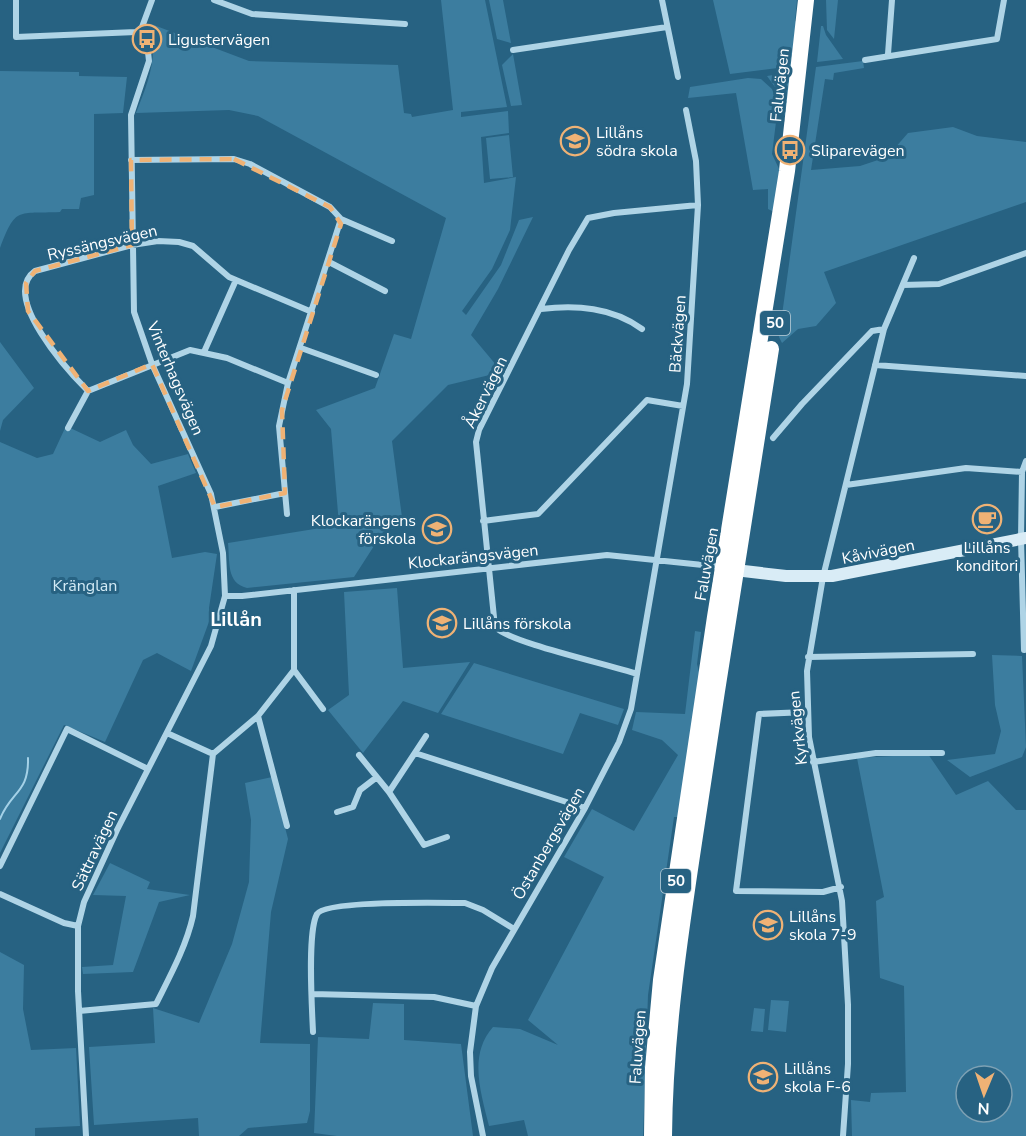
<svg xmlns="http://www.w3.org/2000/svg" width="1026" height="1136" font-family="'Nunito Sans',sans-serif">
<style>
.green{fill:#3c7d9f;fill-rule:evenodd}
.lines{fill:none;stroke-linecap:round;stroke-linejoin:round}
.stream{stroke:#a4d1e7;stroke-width:2}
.street{stroke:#afd4e6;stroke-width:6}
.secondary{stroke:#d9ecf6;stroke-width:12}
.highway{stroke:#fff;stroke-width:16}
.marked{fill:none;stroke:#efb275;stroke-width:4.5;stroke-dasharray:12 8;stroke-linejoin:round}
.labels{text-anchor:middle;stroke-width:6;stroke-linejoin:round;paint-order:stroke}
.shield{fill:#276282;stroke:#bed0da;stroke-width:1.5}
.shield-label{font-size:15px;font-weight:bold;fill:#fff}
.poi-label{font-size:16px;fill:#fff;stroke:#276282;text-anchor:start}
.street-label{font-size:16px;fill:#fff;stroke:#276282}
.park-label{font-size:16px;fill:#d2eaf5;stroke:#276282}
.quarter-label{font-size:20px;font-weight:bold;fill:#fff;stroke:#276282}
</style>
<rect width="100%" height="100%" fill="#276282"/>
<path class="green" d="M441,0H485L507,107L461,112V117L508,111L509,133L481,137L484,183L516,177L510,230L492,269L462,311L466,315L501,265L519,220L533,217L498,289L471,335L502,372L448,385L392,441L403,525L383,532L354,577L247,588C226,583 230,561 228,543L339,525L331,429L316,410L375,388L394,334L411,339L446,218L258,116L229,110L136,113C147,85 159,57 150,27L151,24L249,61L398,65L404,113L411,114L412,117L453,110Z
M489,0H503L511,43L497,39Z
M713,0H797L795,21L799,23L794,66L730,74Z
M826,0H838L834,39L827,30Z
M821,26H823L826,35L843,59L817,62Z
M513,54L522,105L511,106L502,65Z
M863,61L864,68L834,73L833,80L825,79L811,170L860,166L887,157L908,133L953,127L977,136L1026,142V202L824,272L836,303L816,326L798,329L782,343L779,337L816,67Z
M0,71L79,72V76L127,77L123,113L94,114V195L81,198L79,209H62L60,212C17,214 16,206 0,248Z
M793,72L786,121L780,94L767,76Z
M748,78L761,79L772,89L778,106L772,154L781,173L774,212L768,209V189L753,190L736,93L688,98L690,87Z
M509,135L513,177L490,179L486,138Z
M0,342L34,388L3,420L0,431Z
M66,426L100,442L126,430L133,445L151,464L188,454L196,473L158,486L172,558L205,552L217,554L209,608L210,619L191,671L157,653L143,660L105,742L64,725L0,853V442L37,458L53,454Z
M397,588L403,668L470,662L438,713L403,701L363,753L328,710L349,695L344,592Z
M695,631L701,632L697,664L700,676L678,817H674L648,995L643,1136H528L524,1120L489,1126C481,1093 468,1055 493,1027L520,1029L558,1045L528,1020L604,877L564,857L592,809L634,831L678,755L662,740L632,730L636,712L685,714Z
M992,655L1022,656L1026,747L1022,757L970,777L947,760L995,754L1001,731L995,705Z
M474,663L624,709L618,725L580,713L563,754L441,714Z
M928,754L956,795L988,781L1016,810H1026V1136H852L851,1100L870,1102L871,1093L906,1092L904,986L880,978L876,901L884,897L857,758ZM966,1076H1002V1112H966Z
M272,777L288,839L271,912L260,1043L310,1044V1111L307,1123L248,1128L239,1136H199L198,1118L94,1125L89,1047L155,1043L153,1008L199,1023L232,944L249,882L251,820L245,783Z
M110,863L150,882L147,889L190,895L159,902L133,972L83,974L82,967L113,965L126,896L93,895Z
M0,952L24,965L23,1009L31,1050L76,1048L80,1126L35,1128V1136H0Z
M771,1000L789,1001L786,1032L768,1030Z
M373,1003L404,1004V1040L461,1044L473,1136H337L314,1133L318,1037L369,1039Z
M754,1008L765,1009L763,1032L751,1031Z"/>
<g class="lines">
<path class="stream" d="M0,819C11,791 29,793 28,758"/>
<path class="street" d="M16,0V37L136,32L142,27L152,0
M214,0L252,14L405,24
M662,0L678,77
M513,50L667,27
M888,54L892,0
M865,60L997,39L1004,0
M131,160L234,159L250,164L330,207L341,219L288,383L279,426L287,514
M341,219L392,241
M329,262L385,291
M903,285L939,284L1026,253
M541,309C576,305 612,307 642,329
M301,348L376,375
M204,352L236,280
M875,365L1026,376
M288,383L227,358L190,350L88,391C68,371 0,296 35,271L132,245L158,241L179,242L193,246L229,277L312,312
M68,428L88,391
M773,438L802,404L872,331L884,329
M846,485L966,468L1022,472
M215,507L285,493
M483,521L538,514L647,400L683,406
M225,596H242L607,555L722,567
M1024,650L1021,539L1022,472L1026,461
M808,657L973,654
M294,670L323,709
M637,674C608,664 510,643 495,627L476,442L479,430L569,250L588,218L614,213L698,205
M806,712L759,714L736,891L823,892L841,887
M258,716L287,826
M167,733L213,754
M415,753L585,808
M359,755L389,792L424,845L447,837
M813,762L876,753H942
M389,792L426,736
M337,812L353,807L360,790L377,777
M0,866L67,729L148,769
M0,894L64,923L78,926
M312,994L434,997L476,1006
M79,1011L156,1004C170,976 186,947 193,916L213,754L258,716L294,670V590
M313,1032C312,1008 307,932 317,914C325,900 444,903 465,903L483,910L514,929
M86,1136L78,991V926L84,902L117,830L211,646L225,596L223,553L211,494L152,364L134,312L131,115L149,61L146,34L142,27
M483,1136L471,1076L470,1052L476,1006L492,968L585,808L619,742L631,709L687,384L698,205L696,161L686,110
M843,1136L848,1064V1005L842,901L809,737L807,671L823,577L884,329L914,258"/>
<path class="secondary" d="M735,570L786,576H832L1026,538"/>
<path class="highway" d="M652,1136L653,1068L661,980L715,617L787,171L806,0
M664,1136C665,1028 682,922 698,816C721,660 747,504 771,349"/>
</g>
<path class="marked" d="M234,159L330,207L341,224L282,410L285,493L215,507L152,364L88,391L28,311L26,283L35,271L132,245L131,160Z"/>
<defs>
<g id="bus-ring" transform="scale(1.5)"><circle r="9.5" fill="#276282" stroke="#efb275" stroke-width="1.5"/><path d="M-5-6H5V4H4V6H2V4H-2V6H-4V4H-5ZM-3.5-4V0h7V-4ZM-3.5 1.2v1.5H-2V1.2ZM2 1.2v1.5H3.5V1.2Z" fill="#efb275"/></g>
<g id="school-ring" transform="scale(1.5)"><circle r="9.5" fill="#276282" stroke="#efb275" stroke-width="1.5"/><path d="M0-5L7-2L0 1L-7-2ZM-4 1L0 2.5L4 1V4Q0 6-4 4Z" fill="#efb275"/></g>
<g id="cafe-ring" transform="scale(1.5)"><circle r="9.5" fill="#276282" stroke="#efb275" stroke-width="1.5"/><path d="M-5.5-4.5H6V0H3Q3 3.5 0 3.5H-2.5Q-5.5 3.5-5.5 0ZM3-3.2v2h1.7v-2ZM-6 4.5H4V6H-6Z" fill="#efb275"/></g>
</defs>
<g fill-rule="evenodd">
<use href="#bus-ring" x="147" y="39"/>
<use href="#school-ring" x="575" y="141"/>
<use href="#bus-ring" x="790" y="150"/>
<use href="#cafe-ring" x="987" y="519"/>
<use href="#school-ring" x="437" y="529"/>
<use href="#school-ring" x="442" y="623"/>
<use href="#school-ring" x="768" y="925"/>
<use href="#school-ring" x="763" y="1077"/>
</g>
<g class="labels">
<g class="shield">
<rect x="760" y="311" width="30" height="24" rx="4.5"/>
<rect x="661" y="869" width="30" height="24" rx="4.5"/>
</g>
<g class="shield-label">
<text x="775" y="328">50</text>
<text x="676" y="886">50</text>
</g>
<g class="poi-label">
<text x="168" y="45">Ligustervägen</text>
<text x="596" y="138">Lillåns<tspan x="596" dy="18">södra skola</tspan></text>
<text x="811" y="156">Sliparevägen</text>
<text x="416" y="526" text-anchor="end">Klockarängens<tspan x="416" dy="18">förskola</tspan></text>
<text x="987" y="553" text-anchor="middle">Lillåns<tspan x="987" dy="18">konditori</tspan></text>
<text x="463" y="629">Lillåns förskola</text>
<text x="789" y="922">Lillåns<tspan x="789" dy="18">skola 7-9</tspan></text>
<text x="784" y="1074">Lillåns<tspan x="784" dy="18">skola F-6</tspan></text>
</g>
<g class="street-label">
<text transform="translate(779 85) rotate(-84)" y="6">Faluvägen</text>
<text transform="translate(102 242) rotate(-13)" y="6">Ryssängsvägen</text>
<text transform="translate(677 334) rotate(-86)" y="6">Bäckvägen</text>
<text transform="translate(176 378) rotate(67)" y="6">Vinterhagsvägen</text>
<text transform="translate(485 392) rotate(-64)" y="6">Åkervägen</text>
<text transform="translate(878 551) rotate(-11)" y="6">Kåvivägen</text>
<text transform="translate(473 556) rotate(-6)" y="6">Klockarängsvägen</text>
<text transform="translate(706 564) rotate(-80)" y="6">Faluvägen</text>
<text transform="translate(797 728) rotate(-96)" y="6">Kyrkvägen</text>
<text transform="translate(548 843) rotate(-60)" y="6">Östanbergsvägen</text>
<text transform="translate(94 850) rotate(-65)" y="6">Sättravägen</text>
<text transform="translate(637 1047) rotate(-86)" y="6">Faluvägen</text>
</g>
<g class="park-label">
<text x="85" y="591">Kränglan</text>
</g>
<g class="quarter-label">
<text x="236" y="626">Lillån</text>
</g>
</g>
<g transform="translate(984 1094) rotate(182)"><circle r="28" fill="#276282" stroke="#7da1b4" stroke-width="1.5"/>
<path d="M0-4.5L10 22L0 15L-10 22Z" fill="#efb275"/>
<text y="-9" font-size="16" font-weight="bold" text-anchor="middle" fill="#ffffff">N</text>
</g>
</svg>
